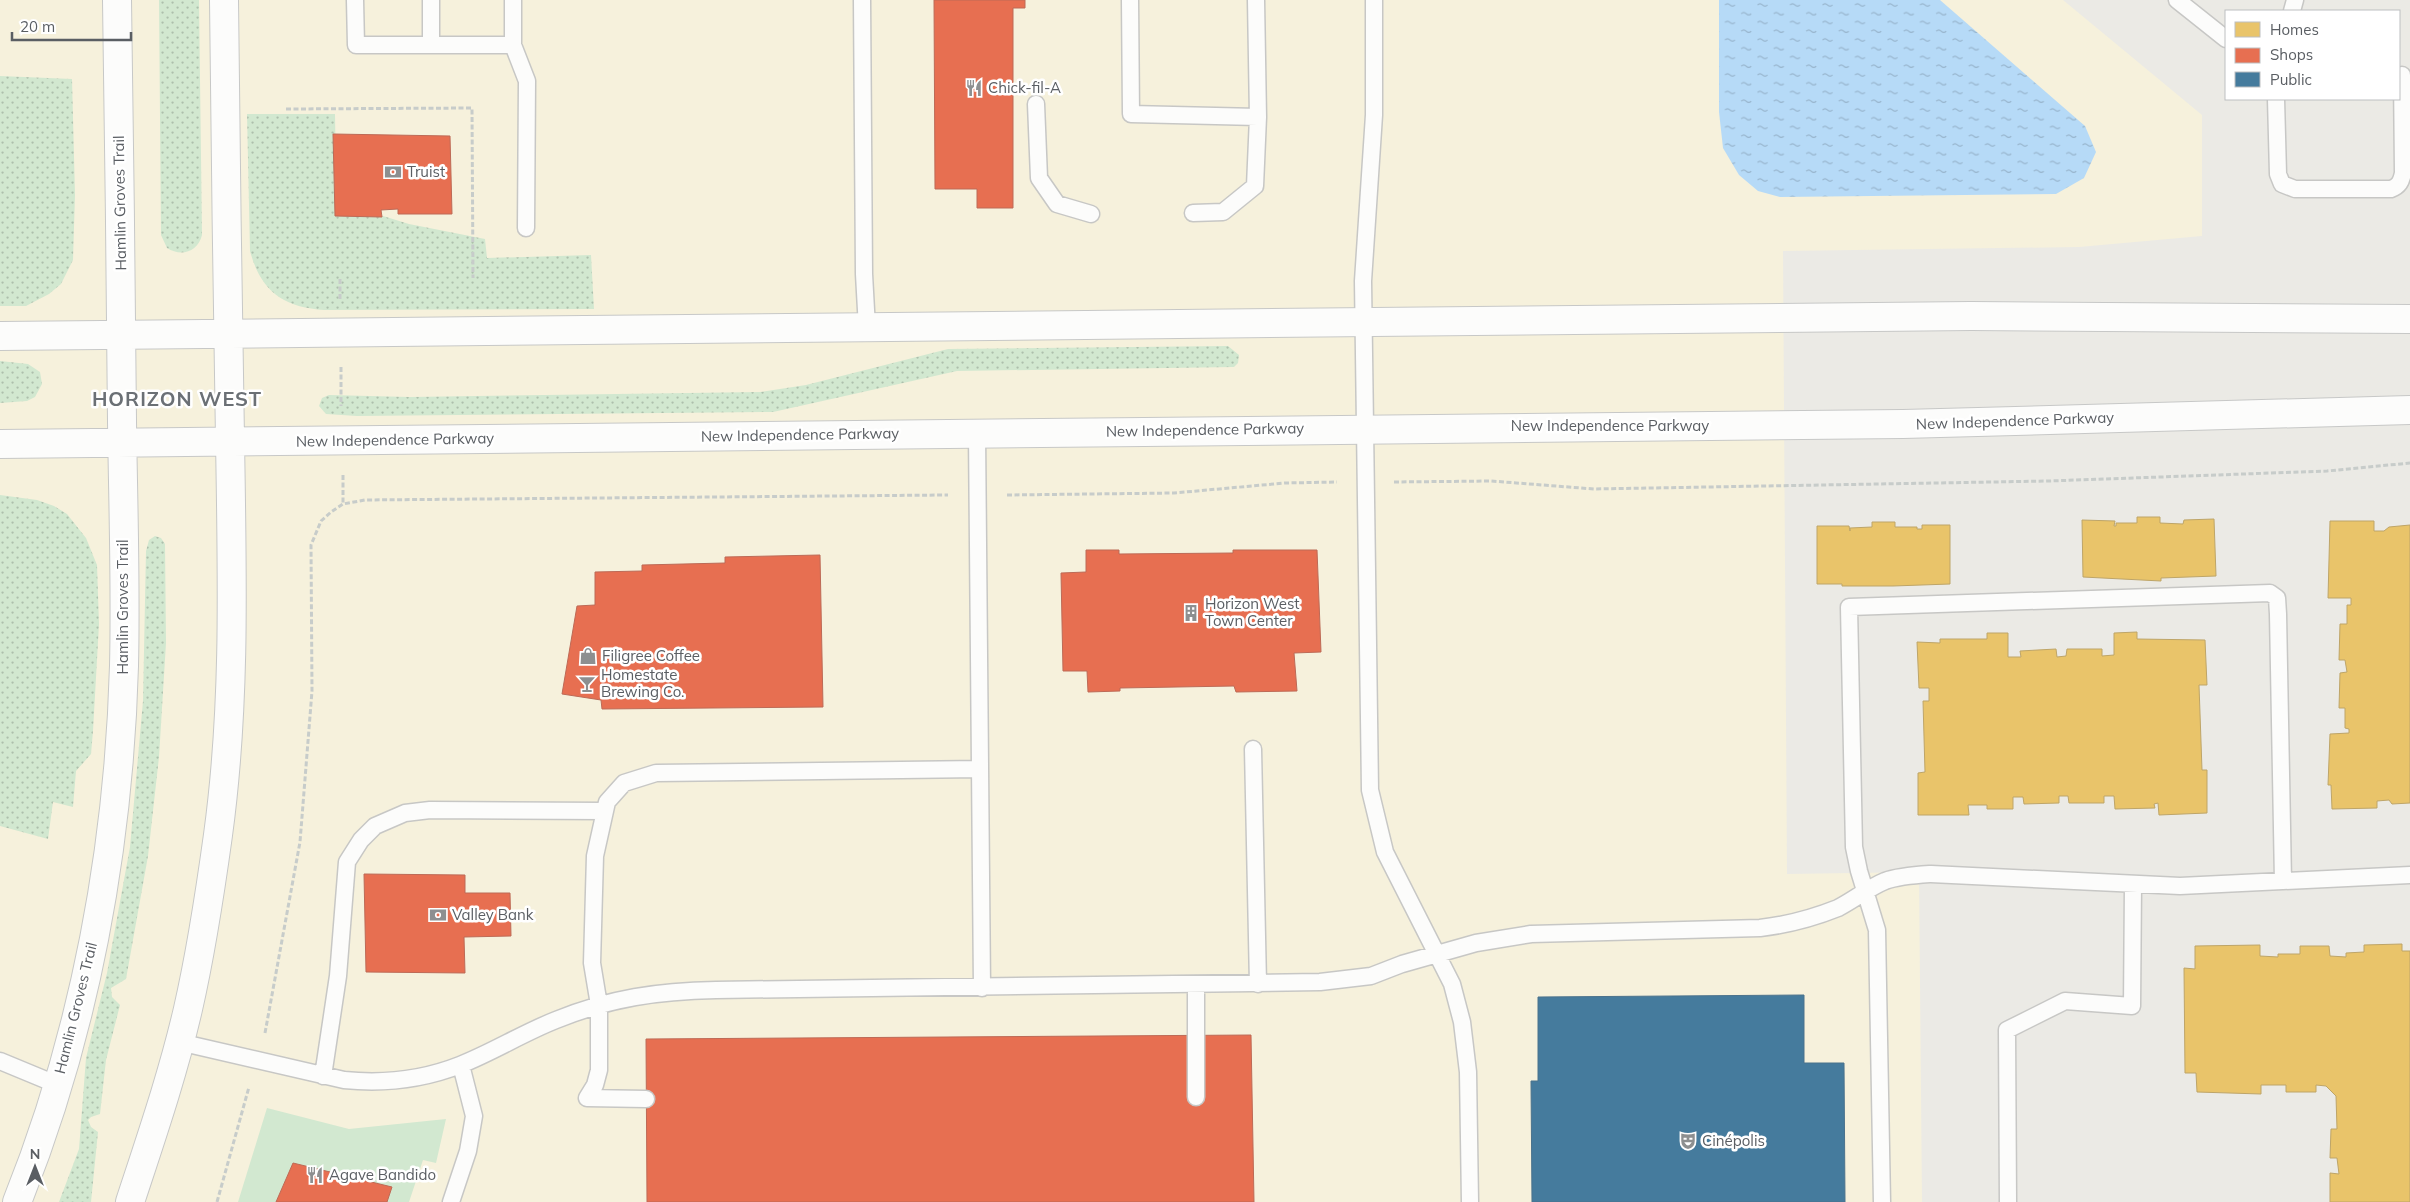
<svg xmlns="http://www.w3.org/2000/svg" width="2410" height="1202" font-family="Mulish,sans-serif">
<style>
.commercial{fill:#f6f1dc}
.grass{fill:#d2e8d0}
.park{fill:url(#park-dots)}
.water{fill:url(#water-ripples)}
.homes{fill:#e9c46a;stroke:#bea568}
.shops{fill:#e76f51;stroke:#bd6a56}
.public{fill:#457b9d;stroke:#4b728c}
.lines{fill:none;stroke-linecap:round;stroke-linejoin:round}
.lane-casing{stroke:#c7c7c5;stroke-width:19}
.secondary-casing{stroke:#c7c8c7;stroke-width:30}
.path{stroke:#c7ccca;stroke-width:3;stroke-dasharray:5 2.5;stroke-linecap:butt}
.lane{stroke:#fcfcfb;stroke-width:16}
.secondary{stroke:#fcfcfb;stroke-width:28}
.labels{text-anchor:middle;stroke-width:5;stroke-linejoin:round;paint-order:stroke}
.poi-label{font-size:15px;fill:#5a5e63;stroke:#fff;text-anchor:start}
.street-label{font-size:15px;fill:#5a5e63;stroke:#fff}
.district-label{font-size:20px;font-weight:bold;letter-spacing:1px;fill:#6b7075;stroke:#fff}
</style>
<defs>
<pattern id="park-dots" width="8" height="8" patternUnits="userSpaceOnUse" patternTransform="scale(1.25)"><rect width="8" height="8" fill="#d2e8d0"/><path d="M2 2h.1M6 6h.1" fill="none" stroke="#adbfac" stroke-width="1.8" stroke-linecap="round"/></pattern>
<pattern id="water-ripples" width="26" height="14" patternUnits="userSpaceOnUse" patternTransform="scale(1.25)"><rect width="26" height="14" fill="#b6daf7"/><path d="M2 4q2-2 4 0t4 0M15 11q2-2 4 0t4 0" fill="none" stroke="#97b4cc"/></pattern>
</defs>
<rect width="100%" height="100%" fill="#ebeae5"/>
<path class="commercial" d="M0,0H2063L2202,115V236L2079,247L1783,251L1787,874L1919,872L1922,1202H0Z"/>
<path class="grass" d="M267,1108L349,1129L446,1119L436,1163L423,1160L409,1202H238Z"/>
<path class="park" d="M159,0H199L202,235C198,252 181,257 167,248L161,235Z
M0,76L72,79L75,195L73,260L61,284L49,294L26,306H0Z
M247,114H335L336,177L357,208L409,224L485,239L487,258L591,255L594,309L324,310C284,307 261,292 250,251Z
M1228,346L1239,355L1238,363L1234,367L957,371L773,412L357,416L326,414L319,406L322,398L329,395L410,397L760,392L806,385L948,349Z
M0,361L28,364L40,372L42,384L35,397L27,401L0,403Z
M0,495L37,500L54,506L67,514L86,538L97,565L99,624L93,731L91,754L76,771L73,807L53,802L48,839L0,826Z
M155,536L161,538L165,544L166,643L159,757L148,856L126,979L111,988L112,997L120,1005L106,1060L100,1114L91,1117L88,1120L91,1127L98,1132L91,1202H59L79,1149L86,1058L107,973L130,847L143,701L146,551L149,540Z"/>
<path class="water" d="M1719,0H1940L2085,126L2096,152L2084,178L2056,194L1780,197L1758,191L1739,175L1723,148L1719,112Z"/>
<path class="homes" d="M2137,517H2160V523L2183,524L2184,520L2214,519L2216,576L2161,578V581L2083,577L2082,520L2115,521L2114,526H2116V523H2137Z
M2330,521H2374V531H2384L2389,527L2410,525V803L2392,804L2389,800L2377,801V808L2332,809L2331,785H2328L2330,734L2349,733V729L2345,728V708H2339L2340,673L2347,672L2345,660H2339L2340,624H2347V605H2351V598H2328Z
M1872,522H1895V527H1917V529H1922V525H1950V584L1893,586H1842V584H1817V526H1849L1850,531V528L1872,527Z
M2137,632V639L2205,640L2207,685H2199L2202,770H2207V813L2159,815L2158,803L2154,804L2155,808L2115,809L2114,796H2104V803H2069L2068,796H2059V803L2024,804L2023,797H2013V809H1987V805H1968L1969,815H1918V773L1925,772L1923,701H1929V688H1919L1917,642L1940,643V639H1987V633H2008V657H2021L2020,651L2056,649L2057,657L2066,656L2067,649H2102V656L2114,655V633Z
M2402,944V951H2410V1202H2330V1173L2339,1174L2337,1158H2330L2331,1129H2337L2336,1096L2326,1086L2316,1085V1092H2286V1085H2261V1094L2197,1092L2196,1073H2185L2184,968L2195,969V946L2260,945V956L2278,957V954H2300V946H2329L2330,956L2346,957V953L2364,952V945Z"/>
<path class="shops" d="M934,0H1025V8H1013V208H977V189H935Z
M333,134L450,136L452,214H398V209L381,210L382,217L335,216Z
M1086,550H1119V554L1233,553V550H1317L1321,652L1294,653L1297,691L1236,692L1234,686L1120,688V691L1088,692L1087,671H1063L1061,573L1086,572Z
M820,555L823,707L602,709L601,700L562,694L577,606L595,605V572L642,571V565L725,563V557Z
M364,874L465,875V893H510L511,936L464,937L465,973L366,972Z
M1251,1035L1254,1202H647L646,1039Z
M293,1163L392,1187L387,1202H276Z"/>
<path class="public" d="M1804,995V1063H1844L1845,1202H1532L1531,1081H1538V997Z"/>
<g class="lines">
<g class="lane-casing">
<path id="lane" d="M355,0L356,45H431V0
M513,0V45L527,81L526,228
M862,0L864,274L867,328
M1130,0L1131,114L1258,117L1256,0
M1374,0V115L1363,281L1370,790L1385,852L1452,984L1462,1022L1468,1072L1470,1202
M2177,0L2226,39
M2292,11L2295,0
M431,45H513
M2276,99L2278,174L2282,184L2295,189H2391C2399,186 2401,182 2403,173L2402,75
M1036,104L1039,178L1057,204L1091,214
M1193,213L1223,212L1255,186L1258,117
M977,433L982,988
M1253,749L1258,984
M1196,985V1097
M179,1042L344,1080C384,1084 422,1080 460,1065C493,1052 523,1033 556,1020C610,998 659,991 716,990L1320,982L1371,976L1402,964L1476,943L1531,934L1760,928C1786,925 1813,918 1838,908C1854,900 1868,888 1885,881C1899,876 1916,875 1931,874L2180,886L2410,875
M0,1061L58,1085
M323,1076L338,976L347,862L361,840L375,826L405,813L430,810L605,811
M587,1098L595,1085L599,1070V1005L592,963L595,856L607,802L624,783L656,773L980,769
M587,1098L646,1099
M451,1202L468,1151L474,1116L461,1065
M1882,1202L1877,930L1859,871L1854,847L1849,607L2270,593L2277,598L2278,614L2283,881
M2008,1202L2007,1030L2065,1001L2132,1006L2133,885"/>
</g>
<g class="secondary-casing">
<path id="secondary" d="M0,336L1971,316L2410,319
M0,444L1903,424L2410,410
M17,1202C85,1033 119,847 124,666C126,584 123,503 122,421C121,281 119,140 117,0
M130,1202C151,1138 173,1074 188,1009C201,952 210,893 218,835C236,704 232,571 230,439C227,293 226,146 224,0"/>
</g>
<path class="path" d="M286,109L472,108L473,278
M340,279V299
M341,367V406
M343,475V504
M1394,482L1491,481L1594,489L2049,481L2327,471L2410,463
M1007,495L1174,493L1285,483L1337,482
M265,1033L300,842L312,691L311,545L321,521L331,512L343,504L365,500L948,495
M217,1202L249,1087"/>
<use href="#lane" class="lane"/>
<use href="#secondary" class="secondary"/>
</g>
<defs>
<g id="restaurant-bare" transform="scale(1.35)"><path d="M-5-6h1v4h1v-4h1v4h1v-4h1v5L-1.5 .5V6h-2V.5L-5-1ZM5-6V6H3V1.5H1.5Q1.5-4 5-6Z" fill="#8d8f90" stroke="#fff" stroke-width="2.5" paint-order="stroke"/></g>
<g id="bank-bare" transform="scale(1.35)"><path d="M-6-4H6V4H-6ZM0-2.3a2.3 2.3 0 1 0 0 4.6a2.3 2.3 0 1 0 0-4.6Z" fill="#8d8f90" stroke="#fff" stroke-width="2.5" paint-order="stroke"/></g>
<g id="building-bare" transform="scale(1.35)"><path d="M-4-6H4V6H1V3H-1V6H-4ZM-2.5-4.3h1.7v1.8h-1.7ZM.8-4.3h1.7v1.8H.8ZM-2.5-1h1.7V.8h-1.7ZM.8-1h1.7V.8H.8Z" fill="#8d8f90" stroke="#fff" stroke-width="2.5" paint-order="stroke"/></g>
<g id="shop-bare" transform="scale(1.35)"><path d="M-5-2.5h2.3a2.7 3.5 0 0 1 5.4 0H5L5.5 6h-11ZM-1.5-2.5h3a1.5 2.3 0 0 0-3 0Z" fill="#8d8f90" stroke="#fff" stroke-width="2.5" paint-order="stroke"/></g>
<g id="bar-bare" transform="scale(1.35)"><path d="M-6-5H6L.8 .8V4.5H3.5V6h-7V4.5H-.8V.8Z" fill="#8d8f90" stroke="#fff" stroke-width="2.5" paint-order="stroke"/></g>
<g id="theatre-bare" transform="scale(1.35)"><path d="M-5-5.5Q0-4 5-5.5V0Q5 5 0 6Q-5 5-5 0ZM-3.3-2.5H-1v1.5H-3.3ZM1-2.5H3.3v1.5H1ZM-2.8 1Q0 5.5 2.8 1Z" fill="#8d8f90" stroke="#fff" stroke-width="2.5" paint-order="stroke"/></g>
</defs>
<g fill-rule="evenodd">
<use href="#restaurant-bare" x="974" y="88"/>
<use href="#bank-bare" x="393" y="172"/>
<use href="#building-bare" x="1191" y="613"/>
<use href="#shop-bare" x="588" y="656"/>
<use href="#bar-bare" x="587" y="684"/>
<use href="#bank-bare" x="438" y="915"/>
<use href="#theatre-bare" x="1688" y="1141"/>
<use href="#restaurant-bare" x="315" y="1175"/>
</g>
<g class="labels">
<g class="poi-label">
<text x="988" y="93">Chick-fil-A</text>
<text x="407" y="177">Truist</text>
<text x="1205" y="609">Horizon West<tspan x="1205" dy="17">Town Center</tspan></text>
<text x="602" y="661">Filigree Coffee</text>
<text x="601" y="680">Homestate<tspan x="601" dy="17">Brewing Co.</tspan></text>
<text x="452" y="920">Valley Bank</text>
<text x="1702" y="1146">Cinépolis</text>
<text x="329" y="1180">Agave Bandido</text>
</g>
<g class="street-label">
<text transform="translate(120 203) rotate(-91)" y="5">Hamlin Groves Trail</text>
<text transform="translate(2015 421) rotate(-2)" y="5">New Independence Parkway</text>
<text x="1610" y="431">New Independence Parkway</text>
<text transform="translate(1205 430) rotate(-1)" y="5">New Independence Parkway</text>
<text transform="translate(800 435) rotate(-1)" y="5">New Independence Parkway</text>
<text transform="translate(395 440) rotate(-1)" y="5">New Independence Parkway</text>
<text transform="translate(123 607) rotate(-90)" y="5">Hamlin Groves Trail</text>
<text transform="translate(76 1008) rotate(-76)" y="5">Hamlin Groves Trail</text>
</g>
<g class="district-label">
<text x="177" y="406">HORIZON WEST</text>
</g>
</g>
<rect x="2225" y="10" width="175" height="90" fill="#ffffff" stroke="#bdbfc1"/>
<rect x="2235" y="22" width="25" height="15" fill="#e9c46a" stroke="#bdbfc1"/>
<text x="2270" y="35" font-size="15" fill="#5a5e63">Homes</text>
<rect x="2235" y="48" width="25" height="15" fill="#e76f51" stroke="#bdbfc1"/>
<text x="2270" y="60" font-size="15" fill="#5a5e63">Shops</text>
<rect x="2235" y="72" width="25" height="15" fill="#457b9d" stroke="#bdbfc1"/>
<text x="2270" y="85" font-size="15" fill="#5a5e63">Public</text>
<g transform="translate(35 1167)" stroke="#ffffff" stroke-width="4" paint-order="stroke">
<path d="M0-4L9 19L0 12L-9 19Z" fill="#5a5e63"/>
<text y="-8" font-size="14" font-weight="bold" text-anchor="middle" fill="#5a5e63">N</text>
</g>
<path d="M12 32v8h119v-8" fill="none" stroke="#5a5e63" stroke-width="2.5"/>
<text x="20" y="32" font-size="15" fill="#5a5e63" stroke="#ffffff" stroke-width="4" paint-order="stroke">20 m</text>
</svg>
